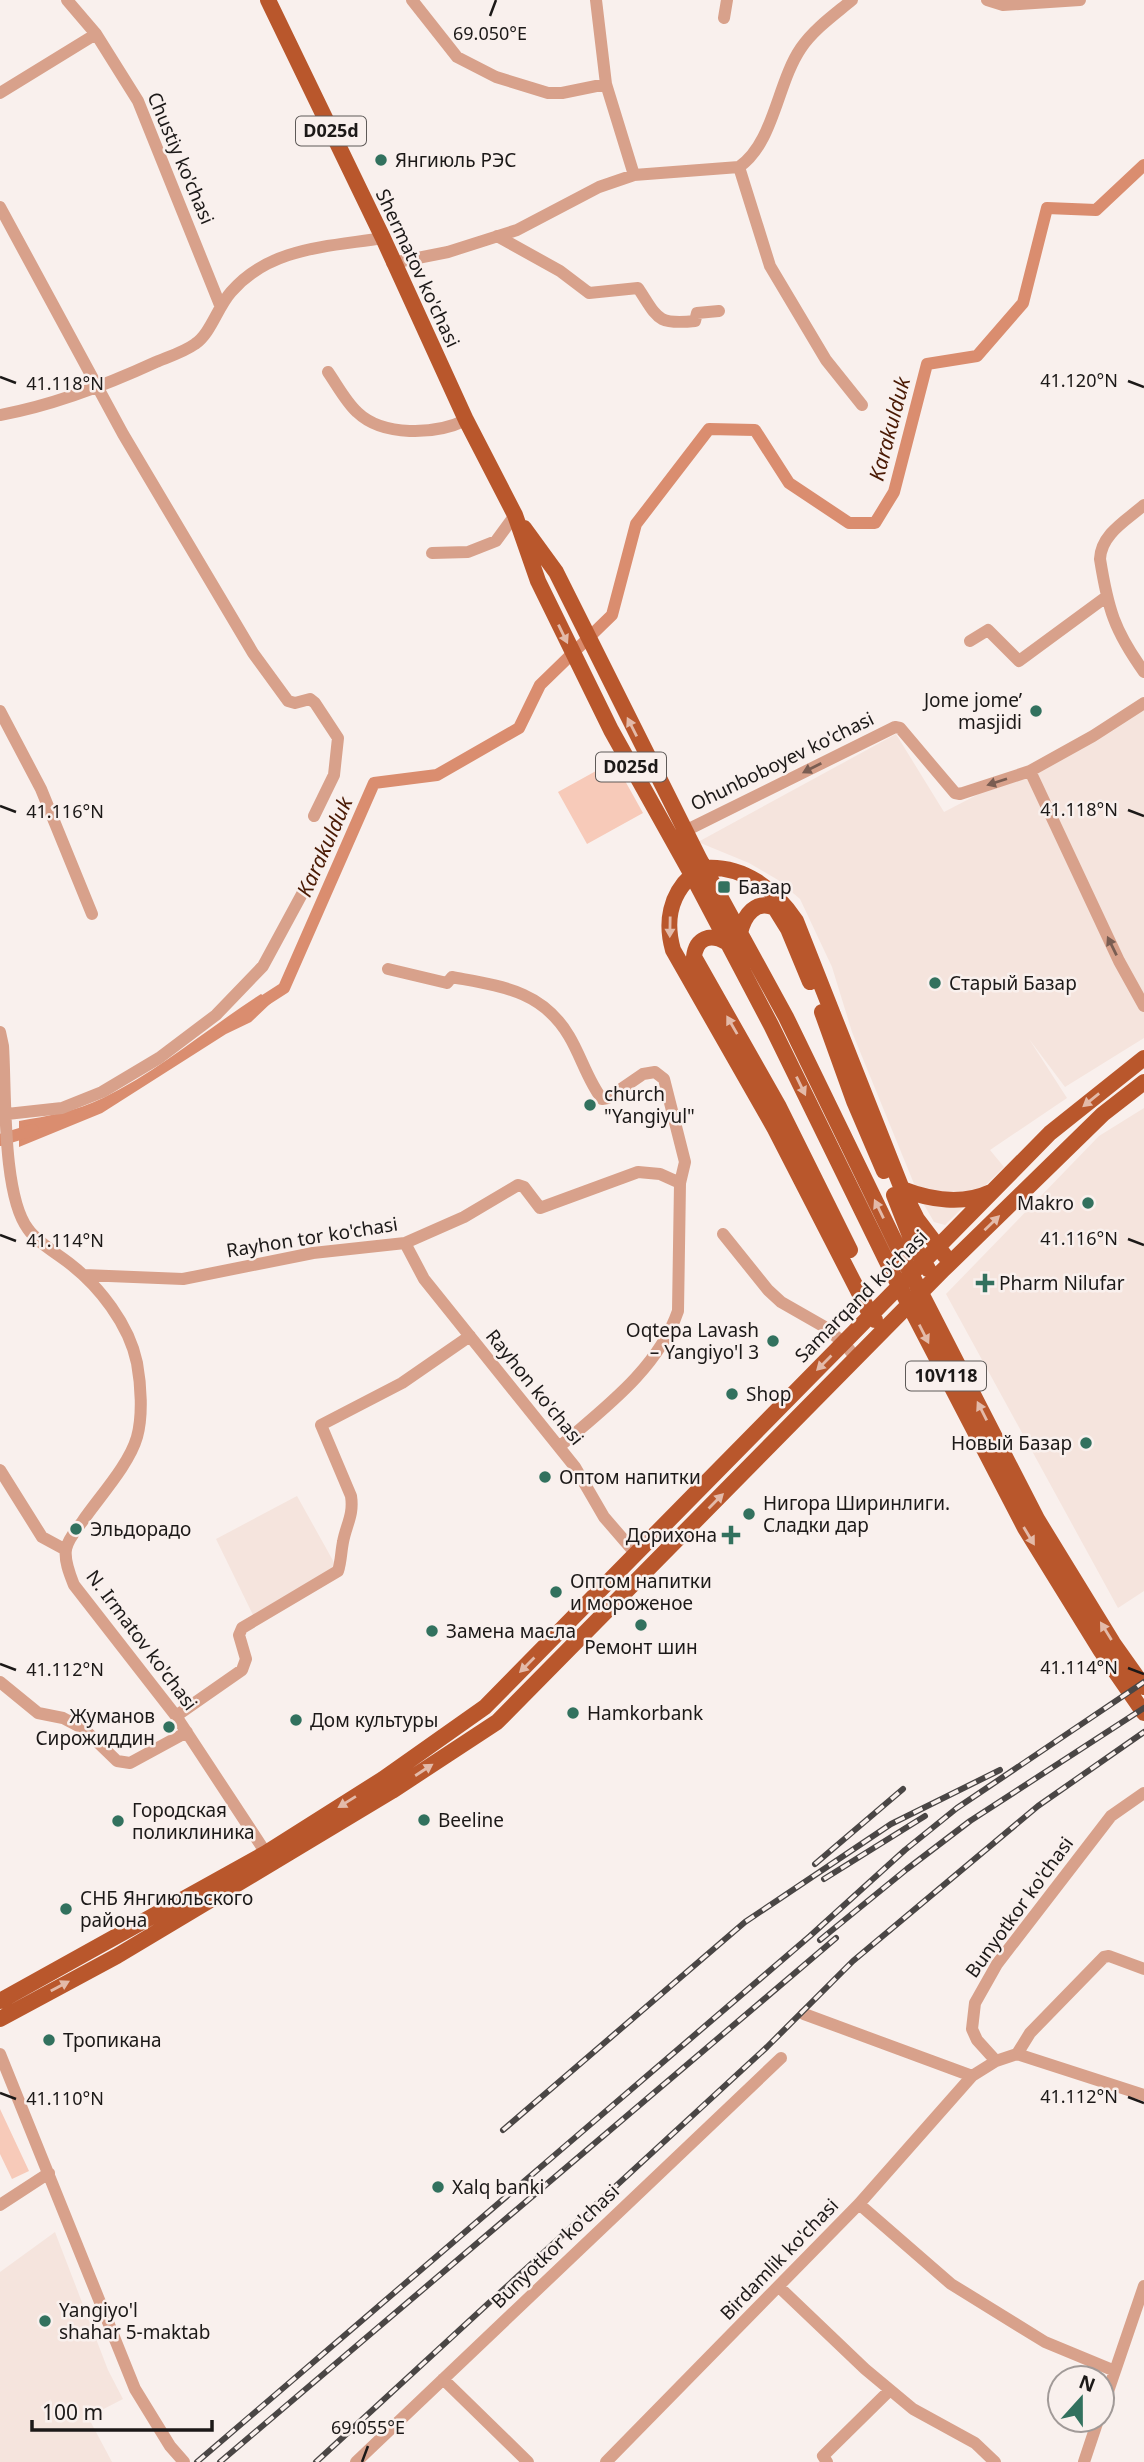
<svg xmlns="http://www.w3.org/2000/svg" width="1144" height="2462" font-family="'Noto Sans',sans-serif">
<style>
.built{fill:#f5e4dd}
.green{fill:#f7cab9}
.water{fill:#da8d6f}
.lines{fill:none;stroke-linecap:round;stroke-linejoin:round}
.canal{stroke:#da8d6f;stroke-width:12}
.minor{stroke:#d8a18b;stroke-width:12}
.major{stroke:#b9572c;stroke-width:16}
.rail-casing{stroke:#4a4645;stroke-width:6}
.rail{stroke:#f9f0ed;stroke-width:3.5;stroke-dasharray:10;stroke-linecap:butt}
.oneway{fill:#e3baa9}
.oneway2{fill:#7a5d52}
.ticks{fill:none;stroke:#1c1918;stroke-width:2.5}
.poi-dot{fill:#32715e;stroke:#f9f0ed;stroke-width:2.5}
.labels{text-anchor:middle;stroke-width:5;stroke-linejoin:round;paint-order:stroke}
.shield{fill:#f9f0ed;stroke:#5e5a58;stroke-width:2}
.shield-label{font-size:18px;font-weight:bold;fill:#1c1918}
.street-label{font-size:19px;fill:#1c1918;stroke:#f9f0ed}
.poi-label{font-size:19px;fill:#1c1918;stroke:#f9f0ed;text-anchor:start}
.water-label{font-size:21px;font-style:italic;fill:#4a1a04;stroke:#f9f0ed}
.ticks-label{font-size:18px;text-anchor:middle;fill:#1c1918;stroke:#f9f0ed;stroke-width:5;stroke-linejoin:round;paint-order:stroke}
</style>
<rect width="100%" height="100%" fill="#f9f0ed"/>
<path class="built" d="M1144,708V1038L1065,1087L1029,1039L1067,1098L990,1150L1004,1167L945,1225L934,1222L919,1196L852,1032L832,967L800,899L778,880L749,863L698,842L896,734L944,812Z
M1144,1108V1591L1118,1608L946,1294L1099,1136Z
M297,1496L336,1566L253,1615L216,1539Z
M55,2232L108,2370L123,2399L88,2417L112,2462H0V2272Z"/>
<path class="green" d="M614,761L643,813L587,844L558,792Z
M0,2109L29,2171L12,2179L0,2154Z"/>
<path class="water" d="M261,994L272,1002L251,1022L226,1034L102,1113L19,1147V1121C48,1116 76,1111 103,1098C160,1070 208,1028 261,994Z"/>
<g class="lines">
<path class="canal" d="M256,1006L284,988L374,783L437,775L519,728L540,685L612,615L636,524L709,429L755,430L789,483L849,523H875L894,492L927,364L977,356L1023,303L1047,208L1096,210L1144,165
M0,1140L33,1130"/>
<path class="minor" d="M67,0L96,34L138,101L220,305
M412,0L457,57L496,77L548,93H562L606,84
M596,0L606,84L634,175
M987,0L1003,5L1080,0
M724,18L727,0
M0,93L96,34
M739,167L770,266L826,360L862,405
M0,207L123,434L253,653L288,701L295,703L310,699L315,703L338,738L334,775L314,816
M497,236L560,271L589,293L638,288C658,318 656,325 695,321L697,313L719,311
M392,263L448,252L517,230L599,187L634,175L739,167C774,143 777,83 801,48C814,29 834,15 852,0
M328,372C337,385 346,402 357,412C383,437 435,435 466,420
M0,415C55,405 106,385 156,362C168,357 184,352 195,344C211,333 217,308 231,292C270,247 327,247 383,238
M1144,505C1127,520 1101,534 1100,559C1108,609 1114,630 1144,672
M432,553L468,552L496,541L515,515
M970,641L988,630L1019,661L1106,597
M0,711L41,789L92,914
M1030,771L1093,736L1144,703
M685,831L895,727L900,728L955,793L960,794L1030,771L1119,961L1144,1006
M388,969L447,983L452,977C500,986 542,990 569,1036C581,1056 588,1081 602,1099L608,1098L643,1074L655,1072L664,1079L685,1162L680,1183L678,1311C658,1369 603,1409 559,1447
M0,1032L3,1046C6,1090 2,1195 28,1229C37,1242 56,1253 69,1263C99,1286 129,1324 137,1363C141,1385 143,1415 137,1437C129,1465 99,1497 82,1522C76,1530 68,1539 66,1549C64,1561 70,1575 74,1585L176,1716L266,1853
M0,1117L7,1114L62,1108L102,1092L159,1058L216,1015L263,966L302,894
M723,1234L768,1290L781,1302L823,1326L844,1343L856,1358
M405,1243L424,1279L575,1467L604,1517L636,1554
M84,1275L183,1279L313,1253L405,1243L464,1217L518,1185L524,1187L540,1208L638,1172L660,1174L680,1183
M0,1470L42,1537L66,1550
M0,1682L38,1713L63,1718L84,1729L117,1761L130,1763L187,1732
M176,1716L242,1670L246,1659L239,1635L242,1628L338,1571C341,1562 341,1552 343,1542C346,1525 354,1515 351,1496L321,1425L402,1383L470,1336
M804,2014L972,2076
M0,2054L135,2389L170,2446L184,2462
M1017,2054L1030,2033L1104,1957L1109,1956L1144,1969
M996,2061L1017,2054L1144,2095
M859,2204L951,2284L1045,2342L1115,2371
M0,2205L49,2173
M779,2287L865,2369L913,2409L975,2443L995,2462
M443,2379L528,2462
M1102,2409L1144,2286
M356,2462L781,2058
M606,2462L859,2204L972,2076L996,2061L977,2040L972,2029L975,2003L997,1964L1111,1816L1144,1793
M827,2462L823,2456L890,2390
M1084,2462L1098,2420"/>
<path class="major" d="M268,0L383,238L466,420L515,515L538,581L611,730L692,875L771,1025L891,1270L1025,1528L1101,1651L1144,1713
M524,528L556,572L699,858L786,1017L903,1258L1037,1519L1113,1643L1144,1687
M704,868C743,865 775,889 796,921L902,1189L917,1219L945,1256
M692,875C670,895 665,922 673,950L775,1129L871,1316L875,1320
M740,933C744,915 756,899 775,908L788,929L810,982
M726,942C710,933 696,938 694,957L779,1107L850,1250
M822,1012L854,1101L884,1171
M902,1189C930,1200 963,1205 991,1192
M894,1195L914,1246L928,1269
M0,2001L266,1853L383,1779L485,1707L1050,1133L1144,1058
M0,2019L117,1956L392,1791L497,1722L943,1270L1103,1114L1144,1082"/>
<g class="rail-casing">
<path id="rail" d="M815,1864L903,1789
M824,1879L925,1816
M820,1940L907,1869L970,1821L1144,1708
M503,2130L745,1922L891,1824L1000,1770
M197,2462L810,1936L905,1850L957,1808L1144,1682
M220,2462L836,1938
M316,2462L767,2047L853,1961L1038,1806L1144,1732"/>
</g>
<use href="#rail" class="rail"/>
</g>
<defs><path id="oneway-solid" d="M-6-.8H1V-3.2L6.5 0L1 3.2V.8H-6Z" transform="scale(1.75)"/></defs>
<g class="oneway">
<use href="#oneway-solid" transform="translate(563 634) rotate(64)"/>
<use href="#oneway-solid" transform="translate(632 727) rotate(-117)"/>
<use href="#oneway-solid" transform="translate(670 927) rotate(91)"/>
<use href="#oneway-solid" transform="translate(732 1025) rotate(-120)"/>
<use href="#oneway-solid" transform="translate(801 1086) rotate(64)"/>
<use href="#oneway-solid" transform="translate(1091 1100) rotate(141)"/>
<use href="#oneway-solid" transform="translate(879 1209) rotate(-116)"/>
<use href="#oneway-solid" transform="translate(992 1223) rotate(-44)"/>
<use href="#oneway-solid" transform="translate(924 1334) rotate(63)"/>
<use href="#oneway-solid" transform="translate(824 1363) rotate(135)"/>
<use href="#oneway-solid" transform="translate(982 1411) rotate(-117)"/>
<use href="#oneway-solid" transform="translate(716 1501) rotate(-45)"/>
<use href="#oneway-solid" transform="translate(1029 1536) rotate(59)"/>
<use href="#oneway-solid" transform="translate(1106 1631) rotate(-122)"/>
<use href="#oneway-solid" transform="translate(527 1665) rotate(135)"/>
<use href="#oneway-solid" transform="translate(424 1770) rotate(-33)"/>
<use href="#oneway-solid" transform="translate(347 1802) rotate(148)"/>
<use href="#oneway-solid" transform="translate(60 1986) rotate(-28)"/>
</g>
<g class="oneway2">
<use href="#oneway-solid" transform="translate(812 768) rotate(153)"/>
<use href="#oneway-solid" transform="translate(997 782) rotate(162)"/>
<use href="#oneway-solid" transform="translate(1112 946) rotate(-116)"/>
</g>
<path class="ticks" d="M490,16L496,0M0,377L16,383M1128,381L1144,387M0,806L16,812M1128,810L1144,816M0,1235L16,1241M1128,1239L1144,1245M0,1664L16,1670M1128,1668L1144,1674M0,2093L16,2099M1128,2097L1144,2103M362,2462L368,2446"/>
<g class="poi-dot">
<circle cx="381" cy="160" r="7"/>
<circle cx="1036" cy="711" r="7"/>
<rect x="717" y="880" width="14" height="14" rx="3.5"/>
<circle cx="935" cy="983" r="7"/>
<circle cx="590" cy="1105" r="7"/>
<circle cx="1088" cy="1203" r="7"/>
<path d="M981.5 1272.5h7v7h7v7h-7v7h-7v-7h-7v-7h7z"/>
<circle cx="773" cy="1341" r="7"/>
<circle cx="732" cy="1394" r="7"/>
<circle cx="1086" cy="1443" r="7"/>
<circle cx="545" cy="1477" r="7"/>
<circle cx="749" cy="1514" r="7"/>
<circle cx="76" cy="1529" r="7"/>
<path d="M727.5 1524.5h7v7h7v7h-7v7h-7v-7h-7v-7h7z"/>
<circle cx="556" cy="1592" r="7"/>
<circle cx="641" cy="1625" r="7"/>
<circle cx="432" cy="1631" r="7"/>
<circle cx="573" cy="1713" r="7"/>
<circle cx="296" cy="1720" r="7"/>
<circle cx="169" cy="1727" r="7"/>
<circle cx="424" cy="1820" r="7"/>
<circle cx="118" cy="1821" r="7"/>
<circle cx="66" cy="1909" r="7"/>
<circle cx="49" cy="2040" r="7"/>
<circle cx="438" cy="2187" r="7"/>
<circle cx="45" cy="2321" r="7"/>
</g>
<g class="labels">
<g class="shield">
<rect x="296" y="116.5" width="70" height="29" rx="5"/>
<rect x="596" y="752.5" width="70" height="29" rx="5"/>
<rect x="906" y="1361.5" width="80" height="29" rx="5"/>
</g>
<g class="shield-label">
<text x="331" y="137">D025d</text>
<text x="631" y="773">D025d</text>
<text x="946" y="1382">10V118</text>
</g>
<g class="street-label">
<text transform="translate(181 158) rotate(67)" y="7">Chustiy ko'chasi</text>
<text transform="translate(418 268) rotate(65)" y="7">Shermatov ko'chasi</text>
<text transform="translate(782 761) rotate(-26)" y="7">Ohunboboyev ko'chasi</text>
<text transform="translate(312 1237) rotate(-9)" y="7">Rayhon tor ko'chasi</text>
<text transform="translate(861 1296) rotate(-45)" y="7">Samarqand ko'chasi</text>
<text transform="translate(535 1387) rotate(51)" y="7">Rayhon ko'chasi</text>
<text transform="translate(142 1640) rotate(53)" y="7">N. Irmatov ko'chasi</text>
<text transform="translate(1019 1907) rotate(-54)" y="7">Bunyotkor ko'chasi</text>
<text transform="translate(555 2246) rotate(-44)" y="7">Bunyotkor ko'chasi</text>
<text transform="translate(779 2259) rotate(-46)" y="7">Birdamlik ko'chasi</text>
</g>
<g class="poi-label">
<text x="395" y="167">Янгиюль РЭС</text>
<text x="1022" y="707" text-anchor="end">Jome jome’<tspan x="1022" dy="22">masjidi</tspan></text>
<text x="738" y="894">Базар</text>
<text x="949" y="990">Cтарый Базар</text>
<text x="604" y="1101">church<tspan x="604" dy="22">"Yangiyul"</tspan></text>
<text x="1074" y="1210" text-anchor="end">Makro</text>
<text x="999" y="1290">Pharm Nilufar</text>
<text x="759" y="1337" text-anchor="end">Oqtepa Lavash<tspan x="759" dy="22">– Yangiyo'l 3</tspan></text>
<text x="746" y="1401">Shop</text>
<text x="1072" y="1450" text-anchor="end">Новый Базар</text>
<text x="559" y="1484">Оптом напитки</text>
<text x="763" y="1510">Нигора Ширинлиги.<tspan x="763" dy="22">Сладки дар</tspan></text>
<text x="90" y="1536">Эльдорадо</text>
<text x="717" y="1542" text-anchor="end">Дорихона</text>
<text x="570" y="1588">Оптом напитки<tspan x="570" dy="22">и мороженое</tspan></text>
<text x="446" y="1638">Замена масла</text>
<text x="641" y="1654" text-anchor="middle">Ремонт шин</text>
<text x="587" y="1720">Hamkorbank</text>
<text x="155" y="1723" text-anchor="end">Жуманов<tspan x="155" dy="22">Сирожиддин</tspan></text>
<text x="310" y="1727">Дом культуры</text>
<text x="132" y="1817">Городская<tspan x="132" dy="22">поликлиника</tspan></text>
<text x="438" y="1827">Beeline</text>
<text x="80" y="1905">СНБ Янгиюльского<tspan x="80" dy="22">района</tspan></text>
<text x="63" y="2047">Тропикана</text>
<text x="452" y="2194">Xalq banki</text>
<text x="59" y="2317">Yangiyo'l<tspan x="59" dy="22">shahar 5-maktab</tspan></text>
</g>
<g class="water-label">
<text transform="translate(890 429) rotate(-75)" y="7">Karakulduk</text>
<text transform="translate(325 847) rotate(-66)" y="7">Karakulduk</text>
</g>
</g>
<g class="ticks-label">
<text x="490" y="40">69.050°E</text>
<text x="1079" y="387">41.120°N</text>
<text x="65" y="390">41.118°N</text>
<text x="1079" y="816">41.118°N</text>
<text x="65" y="818">41.116°N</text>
<text x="1079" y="1245">41.116°N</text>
<text x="65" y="1247">41.114°N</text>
<text x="1079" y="1674">41.114°N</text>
<text x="65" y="1676">41.112°N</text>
<text x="1079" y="2103">41.112°N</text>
<text x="65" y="2105">41.110°N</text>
<text x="368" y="2434">69.055°E</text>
</g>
<g transform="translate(1081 2399) rotate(21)"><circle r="33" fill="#f9f0ed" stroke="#a19a98" stroke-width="2"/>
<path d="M0-5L12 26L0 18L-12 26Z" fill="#32715e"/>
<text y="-10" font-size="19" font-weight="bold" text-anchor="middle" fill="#1c1918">N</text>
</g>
<path d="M32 2420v10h180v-10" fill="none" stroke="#1c1918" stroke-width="3.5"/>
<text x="42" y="2420" font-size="21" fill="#1c1918" stroke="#f9f0ed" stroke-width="5" paint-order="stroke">100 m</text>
</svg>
